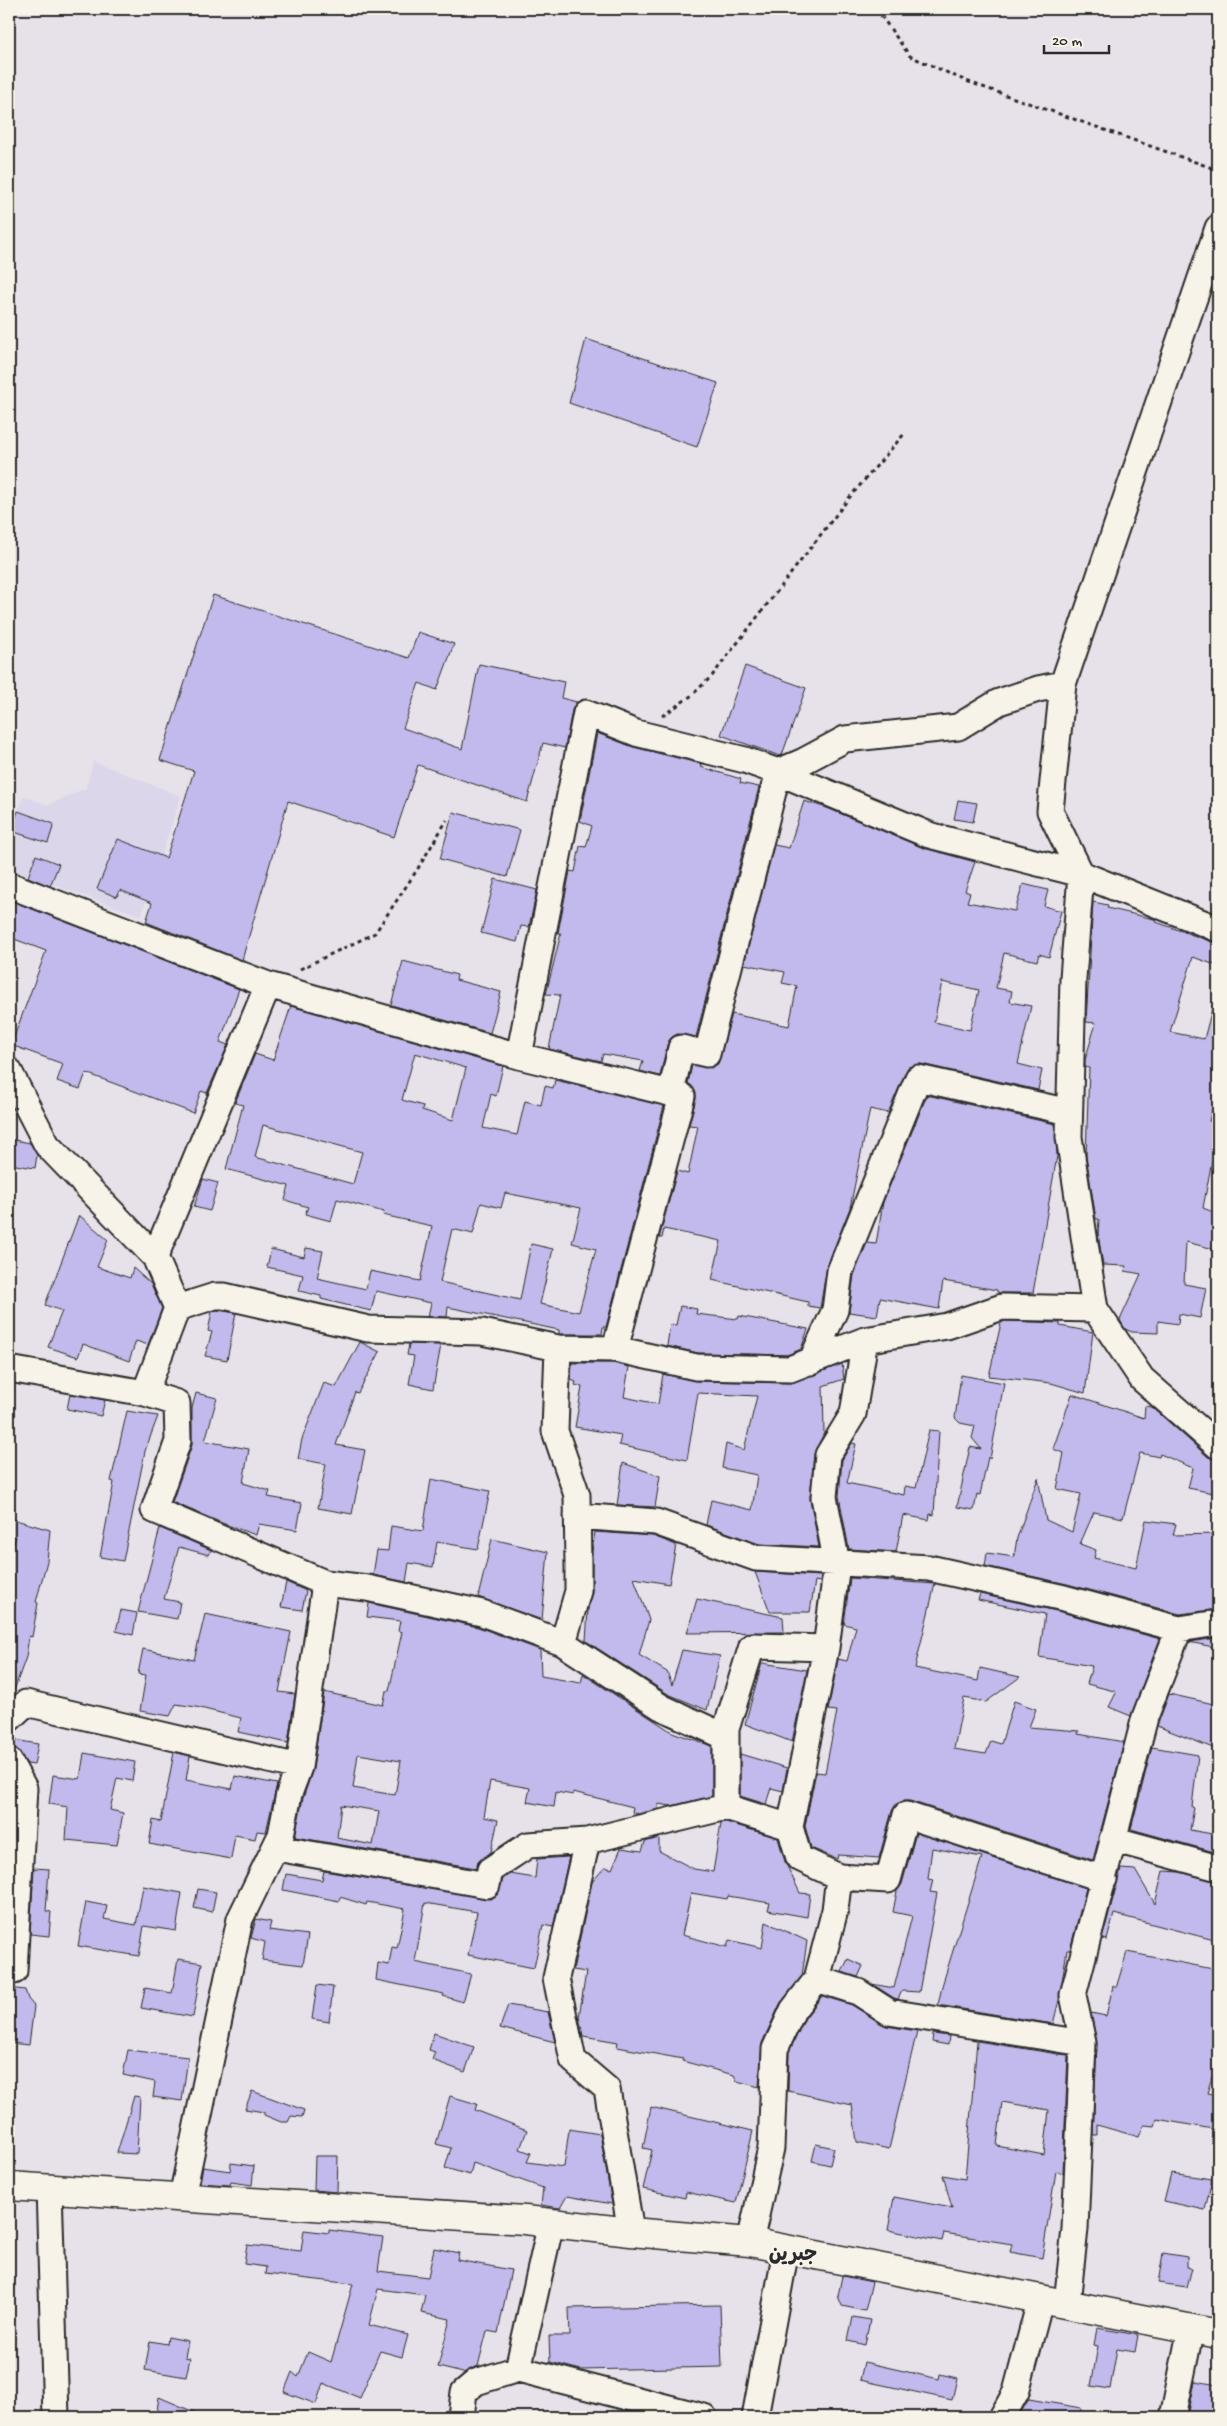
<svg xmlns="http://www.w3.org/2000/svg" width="1227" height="2426" font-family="'Gochi Hand','Playpen Sans Arabic',sans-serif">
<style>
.built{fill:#dcd6ea}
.building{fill:#c2baec;stroke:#2b2b2b;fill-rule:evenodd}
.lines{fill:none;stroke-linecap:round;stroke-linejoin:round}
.minor-casing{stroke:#2b2b2b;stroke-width:29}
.major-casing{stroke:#2b2b2b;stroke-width:31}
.path{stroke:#2b2b2b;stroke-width:3;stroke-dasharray:4 4;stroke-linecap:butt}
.minor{stroke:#f7f3e8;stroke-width:25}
.major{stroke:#f7f3e8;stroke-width:28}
.labels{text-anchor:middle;stroke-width:4.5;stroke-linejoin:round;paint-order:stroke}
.district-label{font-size:20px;font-weight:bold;fill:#2b2b2b;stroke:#f7f3e8}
</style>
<rect width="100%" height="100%" fill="#e7e2e9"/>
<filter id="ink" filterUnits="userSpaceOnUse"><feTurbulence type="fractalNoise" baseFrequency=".02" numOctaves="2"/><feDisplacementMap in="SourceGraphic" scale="10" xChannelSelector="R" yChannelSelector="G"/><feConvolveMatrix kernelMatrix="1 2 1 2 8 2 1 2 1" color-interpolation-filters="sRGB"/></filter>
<g filter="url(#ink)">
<path class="built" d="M93,761L181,796L141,916L9,869V834L24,796L48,805L86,788Z"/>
<path class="building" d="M586,339L718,383L697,447L569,403Z
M213,595L409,658L418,632L454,644L437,690L419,683L403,728L462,749L479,664L564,682L561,698L577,702L572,710L565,748L543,743L527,802L418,765L394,837L288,801L242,960L146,922L152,903L120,890L117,897L97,889L118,839L166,858L194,771L160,760Z
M745,666L806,688L782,755L780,756L721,735Z
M597,733L633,747L702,764L701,767L741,779L740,783L759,787L696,1037L677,1034L671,1038L667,1045L660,1076L640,1071L643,1061L603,1054L601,1061L549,1049L560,995L546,994L561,933H558L570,871L575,872L580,846L586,847L592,826L580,821Z
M958,800L977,803L973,822L954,819Z
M804,801L827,808L924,848L975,862L965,891L970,893L967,902L1015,911L1023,884L1048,890L1044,906L1061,911L1049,957L1039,954L1037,961L1004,953L996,988L1012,991L1010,1002L1031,1006L1018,1064L1042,1070L1038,1090L921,1064L908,1067L888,1113L870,1109L850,1208L827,1266L820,1308L808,1306V1302L712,1280L721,1241L664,1229L662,1238H659L677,1171L688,1174L698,1126L689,1125L696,1099V1092L688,1083L692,1065L711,1068L718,1064L732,1014L789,1026L797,986L782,983L785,972L744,964L774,845L789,848ZM942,982L979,990L970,1030L934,1022Z
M18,811L54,824L48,843L11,831Z
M453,812L520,830L507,877L440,859Z
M36,855L59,864L50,886L28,877Z
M495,879L537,890L529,927L521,926L517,942L481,933Z
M9,900L239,989L220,1042L228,1045L207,1093L201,1091L193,1113L86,1073L80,1089L57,1081L63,1064L11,1045L46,951L9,937Z
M1093,902L1108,905L1107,908L1154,919L1156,922L1218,944V966L1193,957L1170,1032L1204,1039L1213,1005L1218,1006V1085L1209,1121L1218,1123V1140L1216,1139L1203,1208L1218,1214V1250L1186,1242L1184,1284L1206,1288L1200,1318L1179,1314L1178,1324L1158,1321V1333L1132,1332L1125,1329L1120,1320L1141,1274L1125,1271L1126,1266L1103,1265L1098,1234L1099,1219H1096L1086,1156L1089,1068L1085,1067V1060L1096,1023L1086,1022Z
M403,961L457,975L456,980L501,992L490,1033L391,1005Z
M291,1006L503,1066L496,1096L491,1094L483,1128L517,1135L525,1101L541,1105L545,1086L553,1088L555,1080L664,1106L606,1327H603L602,1334H561L559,1333V1330L448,1307L447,1317L428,1316L431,1303L376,1291L371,1311L321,1299V1296L299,1291L303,1275L267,1267L271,1249L304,1257L306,1248L323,1251L317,1278L366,1289L370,1271L420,1281L432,1226L383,1215L384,1212L337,1199L331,1221L305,1214L308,1207L285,1200L289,1186L226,1169L243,1105L235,1103L255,1054L273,1060ZM415,1053L466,1068L453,1120L422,1110L423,1106L402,1100ZM263,1125L362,1152L353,1184L255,1157ZM505,1193L581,1208L572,1243L596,1249L579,1312L540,1304L553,1249L531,1244L520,1300L440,1282L452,1229L473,1234L481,1203L501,1208Z
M927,1095L1055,1124L1057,1156L1033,1293H1001L997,1292V1290L943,1281L939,1309L880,1298L877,1316L849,1312L854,1275L867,1243L876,1244L883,1202Z
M9,1139L30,1143L37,1155L35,1168L9,1164Z
M203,1179L218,1183L210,1211L194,1207Z
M79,1215L108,1240L97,1267L130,1278L133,1268L151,1284L162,1308L148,1345L136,1341L129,1361L83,1344L78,1357L48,1347L62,1311L45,1305Z
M680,1306L697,1309L696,1314L738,1319L739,1316L808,1329L801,1349L787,1355L698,1353L667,1346L670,1324L676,1325Z
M217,1310L236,1313L227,1360L205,1356L212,1332L208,1331L212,1312Z
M1005,1321L1060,1323V1326L1093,1332L1085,1393L1051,1383L989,1376L1001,1323Z
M360,1342L380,1352L358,1393L355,1392L336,1445L365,1450L352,1514L318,1508L326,1464L298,1459L302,1439L324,1383L336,1387Z
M409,1344L441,1345L433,1389L409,1384L414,1356L407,1355Z
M572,1363H613L629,1367L624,1397L658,1404L663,1374L696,1381L790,1383L842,1364L844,1379L823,1386L824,1433L814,1454L810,1499L819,1547L759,1544L706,1525L711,1500L752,1510L757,1475L722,1468L726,1444L744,1450L757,1396L698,1393L687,1460L619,1445L621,1435L575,1427L582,1387L575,1385L576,1382L571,1380Z
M961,1375L1004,1383L990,1459L988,1457L980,1495L977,1494L974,1510L957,1507L970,1447L981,1449L972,1438L975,1426L960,1423L955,1418Z
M196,1393L217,1398L205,1441L249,1449L243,1483L270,1491L268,1497L302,1503L297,1530L259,1524L256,1535L227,1525L172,1502L192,1445V1408Z
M70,1394L105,1400L101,1416L67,1409Z
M1072,1394L1144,1418L1145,1406L1152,1407L1208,1457L1218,1460V1494L1188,1488L1193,1468L1160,1454L1159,1457L1140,1453L1123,1518L1094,1512L1080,1544L1096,1550L1094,1558L1136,1568L1146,1520L1176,1524L1173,1535L1218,1534V1609L1180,1614L1067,1584L985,1566L987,1553L1014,1557L1017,1538L1038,1478L1046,1520L1072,1532L1081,1494L1057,1489L1064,1453L1053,1449Z
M127,1411L158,1416L145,1451L123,1561L100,1557L114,1482L111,1481Z
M929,1430L939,1431L934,1515L930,1514L929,1520L903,1515L896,1552L849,1549L839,1496L842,1460L852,1443L856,1444L847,1483L904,1495L905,1486L916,1488Z
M623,1463L660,1476L655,1507L617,1505Z
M431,1479L490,1491L478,1549L437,1542L433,1567L409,1563L406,1582L373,1575L377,1550L388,1551L391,1526L423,1531Z
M9,1518L50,1530L47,1561L36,1602L38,1603L32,1637L29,1636L26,1657L13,1693H9V1558L16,1537L9,1535Z
M160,1528L211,1550L209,1555L179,1547L164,1599L180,1602L177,1619L138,1612Z
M595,1532L653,1536L676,1545L669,1584L634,1578L649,1620L639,1655L667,1672L672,1685L682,1650L720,1656L707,1710L668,1694L586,1641L588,1609L592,1591V1551Z
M492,1539L548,1552L542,1620L478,1597Z
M755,1572L821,1576L820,1582L815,1581L810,1612H770Z
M850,1578L935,1584L915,1668L978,1681L980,1668L1020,1677L986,1702L964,1698L954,1749L986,1754L991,1741L1001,1744L1014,1701L1036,1709L1029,1727L1079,1731L1078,1734L1124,1742L1093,1860L910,1801H903L896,1804L892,1811L879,1858L838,1855L837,1859L811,1848L805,1826L816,1772L825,1773L837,1711L828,1710L835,1675L838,1659L847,1661L856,1627L844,1624Z
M286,1582L306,1591L302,1610L281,1607Z
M980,1594L1061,1612L1160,1639L1131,1716L1109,1707L1116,1693L1114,1691L1087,1684L1092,1666L1039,1657L1045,1614L978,1600Z
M697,1599L783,1617L784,1632L687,1633Z
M369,1603L478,1627L540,1650L541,1676L581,1683L583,1674L672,1732L712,1746V1796L671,1806L658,1804V1809L638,1814L632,1812L633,1807L573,1792V1795L556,1792L554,1807L527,1802L530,1788L490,1781L484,1817L498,1820L491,1852L478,1862L476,1868L295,1837L303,1798L313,1769L324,1692L383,1705L386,1691H389L402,1632L398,1631L400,1621L367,1617ZM358,1754L401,1761L395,1795L353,1788ZM341,1805L379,1811L373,1845L337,1838Z
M121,1610L137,1613L133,1635L116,1631Z
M205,1614L291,1632L279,1692L295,1694L288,1743L238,1732L241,1718L196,1707L176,1704L170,1716L140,1711L146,1675L138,1674L143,1649L194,1660Z
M1218,1638V1648L1189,1642Z
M762,1663L807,1670L792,1742L745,1724Z
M1169,1694L1218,1705V1750L1157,1726Z
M9,1739L38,1744L34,1765L27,1764L17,1749L9,1747Z
M1152,1747L1198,1755L1192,1807L1194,1808L1190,1830L1218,1835V1853L1131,1829Z
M174,1752L190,1756L186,1780L232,1789L235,1776L277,1784L266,1832L257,1831L255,1839L235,1835L231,1859L149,1844L153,1820L161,1822Z
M84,1753L135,1762L132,1781L117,1778L110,1810L123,1813L117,1845L66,1840L68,1807L49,1804L53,1775L80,1779Z
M740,1754L787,1768L783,1791L771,1788L766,1804L740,1796Z
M726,1822L778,1838L785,1862L800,1893L810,1894L807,1917L768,1910L770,1903L728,1896L727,1899L691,1893L682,1935L727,1947L729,1940L762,1948L766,1922L807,1941L802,1976L780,2004L762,2043L759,2087L737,2081L734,2075L682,2061L683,2059L617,2047L618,2042L583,2036L579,2017L586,1972L573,1970L592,1882L605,1867L612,1869L621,1848L642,1851L645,1842L659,1838V1851L694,1869L713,1872L721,1823Z
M916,1833L1086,1888L1070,1950H1067L1059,2000L1053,2024L938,2005L942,1986L982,1857L932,1848L928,1879L933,1880L930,1892L937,1893L919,1992L902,1991L898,1999L894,1998L872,1984L894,1988L912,1916L893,1912L897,1891L902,1884Z
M569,1857L553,1927L543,1925L534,1968L468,1955L477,1912L425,1903L415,1962L471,1974L463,2002L443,1996L444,1994L376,1980L378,1963L389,1965L392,1947L397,1948L405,1909L367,1902L366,1905L340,1897L339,1901L283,1890L286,1874L322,1880L324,1871L491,1899L498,1894L503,1879L510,1874L535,1878L537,1859Z
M34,1868L49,1869L46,1911L51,1912L49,1936L30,1934Z
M1121,1869L1135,1870L1155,1904L1163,1871L1180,1872L1218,1882V1941L1114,1914L1107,1940L1102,1939Z
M143,1886L182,1893L176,1931L144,1926L139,1956L78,1946L86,1902L107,1906L104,1919L136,1925Z
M198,1889L216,1892L212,1912L194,1908Z
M256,1919L271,1922L269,1930L308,1935L303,1965L262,1960L265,1942L251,1938Z
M1127,1952L1218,1970V2058L1207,2093L1218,2095V2130L1157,2119L1155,2126L1144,2125L1139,2137L1097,2125V2135H1093L1097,2043L1091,2013L1106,2016L1113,1986L1116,1988Z
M178,1959L202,1963L193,2017L141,2008L145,1988L172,1993Z
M848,1959L863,1966L858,1977L842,1972Z
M317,1985L333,1987L329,2022L312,2019Z
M9,1988L25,1990L28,1999L34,2006L29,2045L9,2043Z
M822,1996L852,2005L886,2026L917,2031L889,2149L857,2142L852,2105L788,2091L789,2052L805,2018Z
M508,2005L548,2012L555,2042L500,2028Z
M434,2033L474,2047L465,2072L432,2060L435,2052L429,2050Z
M933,2034L949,2036L948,2045L932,2042Z
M977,2041L1058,2054V2056L1059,2054L1068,2055L1063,2173L1056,2171L1042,2258L1010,2252L1012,2244L944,2233L942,2241L888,2230L894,2197L952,2208L943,2175L965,2179ZM1002,2102L1049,2110L1044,2155L997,2146Z
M128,2050L188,2057L182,2101L153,2097L155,2082L123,2075Z
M252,2091L304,2110L302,2117L291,2116L288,2122H281L264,2115V2112L245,2109Z
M134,2096L140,2097L137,2154L117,2153Z
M450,2096L477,2104L475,2110L527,2130L520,2149L531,2153L527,2162L564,2167L569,2129L600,2134L612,2204L567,2196L560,2208L541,2205L543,2188L473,2163L470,2175L445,2168L451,2148L436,2144Z
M651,2107L753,2131L736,2203L686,2192L685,2198L643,2189L652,2150L643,2148Z
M816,2144L834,2148L830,2165L812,2161Z
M315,2156H338L337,2192L314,2190Z
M231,2163L254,2166L252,2185L231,2182L230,2185L200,2183L203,2167L230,2171Z
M1171,2173L1212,2179L1205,2210L1164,2201Z
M304,2230L329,2233V2230L383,2237L378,2271L428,2277L434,2248L459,2253L457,2260L511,2270L498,2333L487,2331L478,2366L463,2373L438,2367L450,2319L421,2313L425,2295L378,2289L369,2325L408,2335L402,2357L380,2351L360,2398L323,2383L316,2404L284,2392L292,2372L298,2377L308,2352L331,2362L353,2284L265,2274L266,2267L244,2264L247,2245L301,2251Z
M1163,2253L1187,2257V2267L1192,2268L1187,2287L1158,2283Z
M842,2276L872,2282L865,2311L842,2306L838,2296Z
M720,2305L722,2367L581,2370L550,2362L549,2336H570L569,2308Z
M853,2317L870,2320L865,2345L848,2341Z
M1097,2328L1138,2335L1135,2352L1117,2349L1110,2389L1091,2386L1098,2346L1094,2345Z
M168,2337L188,2341L185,2357L190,2358L186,2377L145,2370L150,2341L167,2344Z
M864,2362L939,2379L940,2374L957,2378L952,2400L860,2380Z
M1195,2381L1218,2385V2417H1188Z
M159,2397L206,2417H156Z
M1029,2399L1081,2408L1080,2417H1018Z"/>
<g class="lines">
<g class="minor-casing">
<path id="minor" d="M1218,228L1063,684L1050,811L1081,874L1073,978L1069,1137L1095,1309L1142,1379L1218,1446
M9,885L268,985L519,1056L682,1096L615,1349
M519,1056L586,713L636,733L745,760L778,772L929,835L1081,874L1218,929
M9,1071L47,1145L155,1257
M671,1093L681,1048L707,1054L778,772L802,762L845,739L958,727L999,702L1038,689L1063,684
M177,1308L215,1296H224L368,1329L482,1332L558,1348L615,1349L696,1367L790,1369L865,1340L947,1326L1002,1307L1095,1309
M558,1348L555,1431L577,1495L578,1565V1591L563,1643
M811,1362L835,1310L840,1271L918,1078L1069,1112
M9,1369L145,1393L177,1403L178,1441L154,1510L325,1583L367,1588L482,1613L563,1643L661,1707L726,1737
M145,1393L177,1308L155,1257L268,985
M577,1516L656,1522L756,1558L929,1568L1064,1598L1179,1629
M9,1719L26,1703L299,1767
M9,1761L24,1788L14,1971H9
M790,1827L726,1807V1729L752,1646L826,1648
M1112,1839L1218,1868
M276,1848L487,1885L490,1870L528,1845L587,1841
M839,1877L888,1880L906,1815L1104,1879
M817,1979L858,1992L889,2012L1083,2043
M49,2188L56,2417
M182,2197L240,1919L281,1835L289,1794L299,1767L325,1583
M551,2223L518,2369L704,2417
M631,2232L607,2089L573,2060L556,1978L587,1841L726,1807
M750,2242L771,2148L775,2049L793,2010L817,1979L835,1910L839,1877L799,1858L790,1827L826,1648L837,1564L824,1497L828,1455L853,1414L865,1340
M1067,2303L1075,2229L1083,2043L1073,1995L1145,1717L1179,1629L1218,1623
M461,2417L464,2392L476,2382L518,2369
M755,2417L786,2250
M1002,2417L1016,2392L1041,2298
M1173,2417L1191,2328"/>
</g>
<g class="major-casing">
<path id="major" d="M9,2186L525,2220L631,2232L750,2242L1218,2334"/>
</g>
<path class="path" d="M881,9L879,13L910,56L966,81L1218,170
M662,716L691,696L712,676L849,498L905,433
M300,969L375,933L417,870L447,820"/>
<use href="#minor" class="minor"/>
<use href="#major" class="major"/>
</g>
</g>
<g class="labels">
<g class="district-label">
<text x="793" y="2260">جبرين</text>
</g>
</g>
<rect width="1227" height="2426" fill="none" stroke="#f7f3e8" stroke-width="30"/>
<rect x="15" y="15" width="1197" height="2396" fill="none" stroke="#2b2b2b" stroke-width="2" filter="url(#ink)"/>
<path d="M1044 45v8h65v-8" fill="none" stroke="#2b2b2b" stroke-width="2.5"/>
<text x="1052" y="45" font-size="15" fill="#2b2b2b" stroke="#f7f3e8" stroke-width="4" paint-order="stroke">20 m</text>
</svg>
